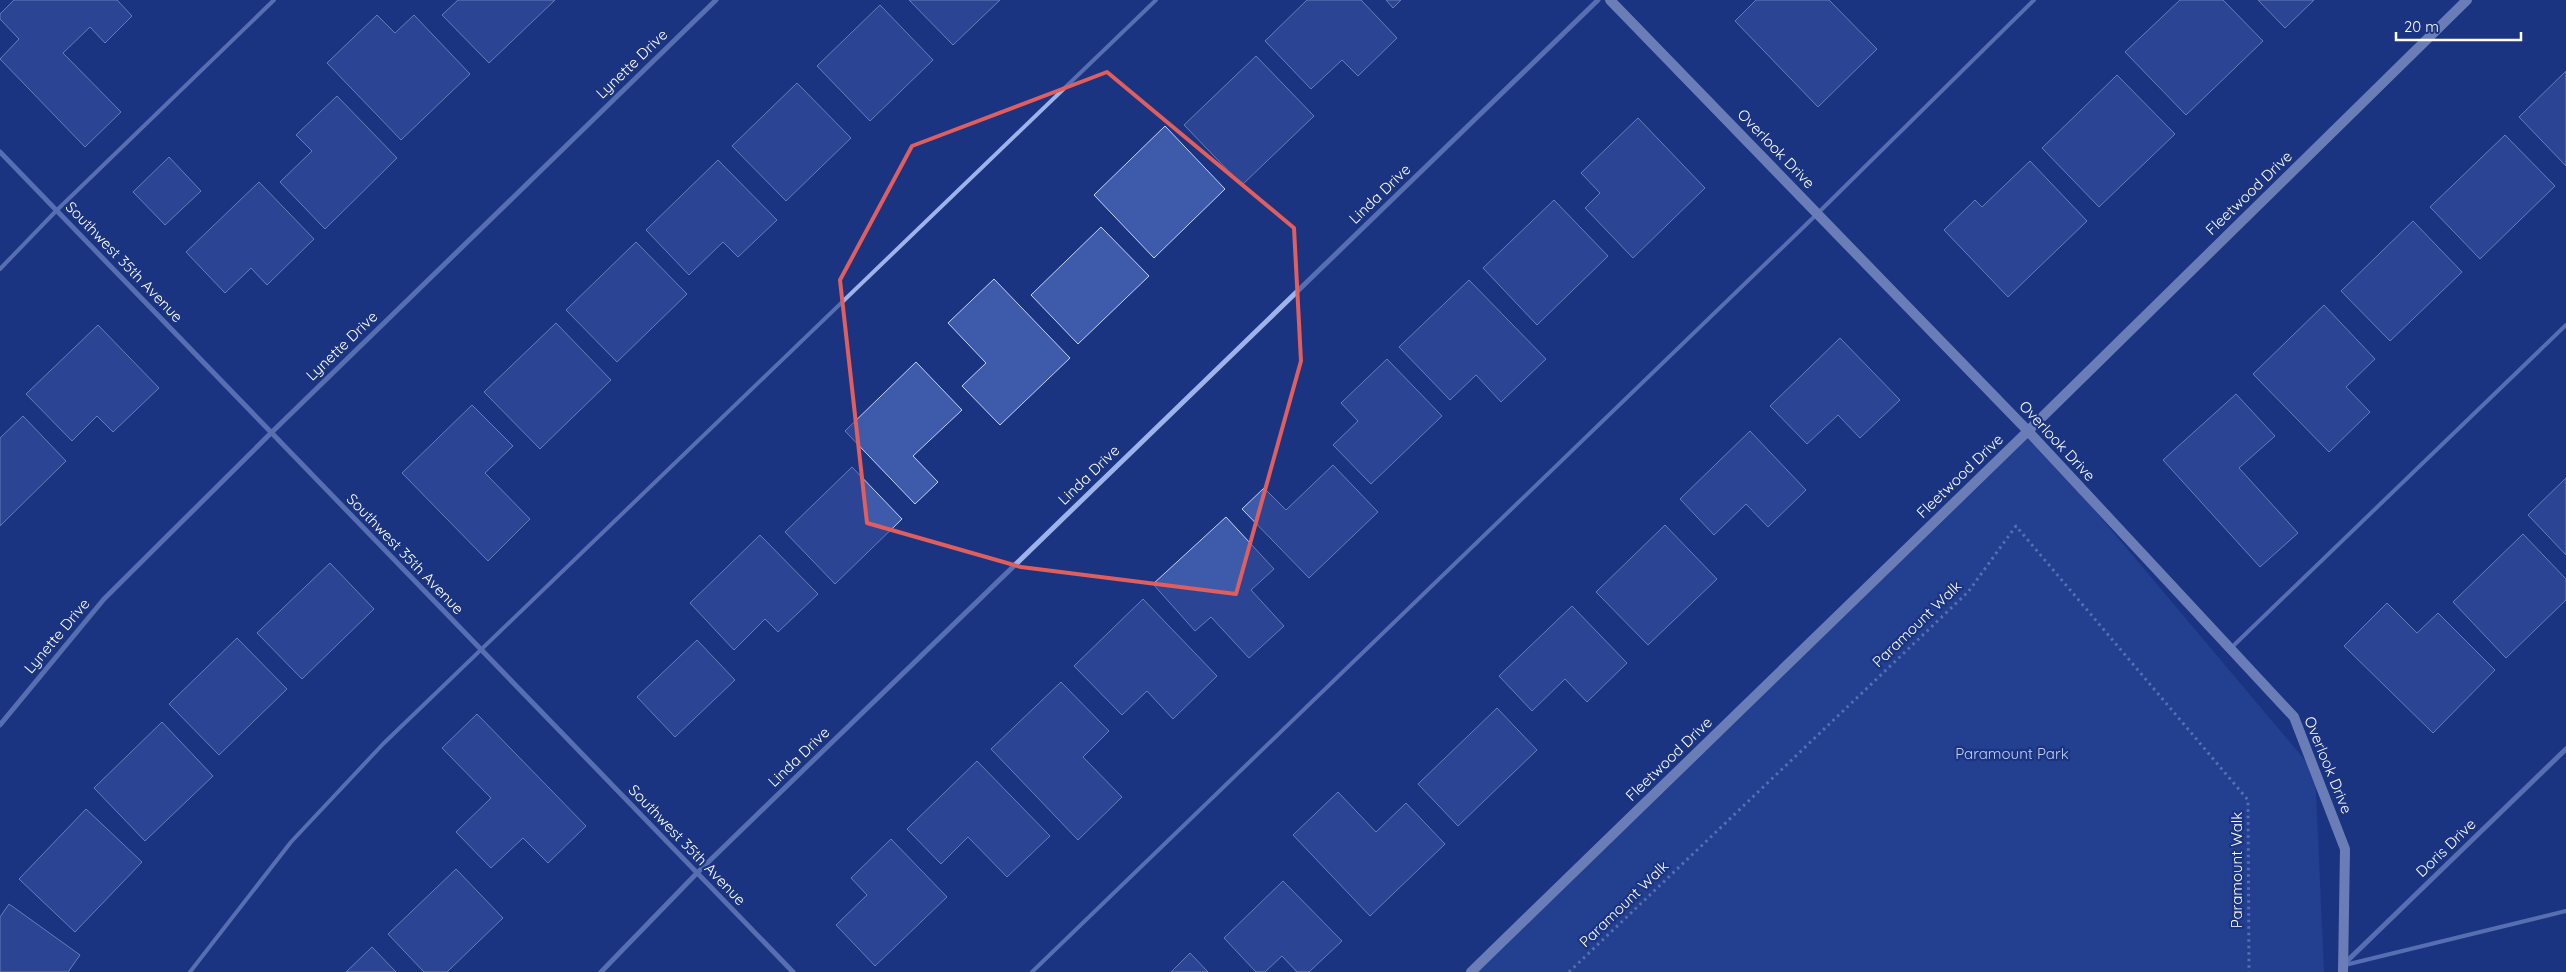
<svg xmlns="http://www.w3.org/2000/svg" width="2566" height="972" font-family="Quicksand,sans-serif">
<style>
.green{fill:#2e4ca1}
.building{fill:#3e5aaa;stroke:#c4d2f8}
.lines{fill:none;stroke-linecap:round;stroke-linejoin:round}
.path{stroke:#9fb3eb;stroke-width:3;stroke-dasharray:2.5 4;stroke-linecap:butt}
.lane{stroke:#9fb3eb;stroke-width:4}
.street{stroke:#9fb3eb;stroke-width:5}
.secondary{stroke:#cbd6f8;stroke-width:10}
.marked{fill:none;stroke:#e05e5e;stroke-width:4;stroke-linejoin:round}
.labels{text-anchor:middle;stroke-width:4.5;stroke-linejoin:round;paint-order:stroke}
.street-label{font-size:15px;fill:#fff;stroke:#1b3482}
.park-label{font-size:15px;fill:#c4d2f8;stroke:#1b3482}
</style>
<rect width="100%" height="100%" fill="#1b3482"/>
<path class="green" d="M2028,431L2315,772L2324,972H1476Z"/>
<path class="building" d="M14,0H117L132,16L105,43L90,27L63,53L121,112L85,147L0,59L19,39L0,19V14Z
M458,0H555L489,63L442,15Z
M909,0H1000L953,45Z
M1307,0H1361L1397,38L1358,76L1342,60L1311,89L1265,41Z
M1386,0H1401L1393,8Z
M1756,0H1829L1877,49L1818,107L1735,21Z
M2180,0H2223L2263,41L2186,115L2125,52Z
M2258,0H2314L2285,28Z
M880,5L933,60L870,121L817,66Z
M377,15L395,33L414,15L470,74L401,140L327,63Z
M1256,56L1314,116L1242,185L1184,125Z
M2566,71V166L2519,117Z
M2117,75L2175,134L2099,207L2042,148Z
M797,83L851,138L786,201L732,146Z
M337,96L397,158L325,229L280,182L312,151L296,135Z
M1638,118L1705,188L1633,258L1585,208L1600,193L1581,173Z
M1165,126L1225,189L1154,258L1094,195Z
M2505,135L2555,186L2480,259L2430,207Z
M169,157L201,191L165,225L133,192Z
M718,160L777,220L738,257L723,242L689,275L646,230Z
M2030,161L2087,221L2008,297L1944,230L1975,200L1982,207Z
M259,182L314,239L267,285L251,268L225,293L186,252Z
M1554,200L1608,256L1537,325L1483,268Z
M2413,221L2462,272L2390,341L2341,291Z
M1101,227L1149,276L1078,344L1031,295Z
M636,242L687,294L617,362L566,310Z
M994,279L1070,358L1000,425L962,386L986,363L948,323Z
M1469,280L1546,359L1501,402L1476,375L1450,400L1399,347Z
M2324,305L2375,359L2346,387L2370,412L2329,452L2253,374Z
M556,323L611,380L540,449L484,392Z
M98,325L159,388L113,432L97,416L72,441L26,394Z
M1840,338L1900,400L1860,438L1838,415L1807,444L1770,406Z
M1387,359L1442,416L1371,484L1333,445L1358,421L1341,403Z
M916,362L962,410L913,456L938,482L915,504L845,431Z
M2236,394L2275,436L2239,468L2298,533L2260,567L2163,460Z
M472,405L513,446L485,473L530,519L488,561L402,473Z
M23,416L66,461L0,526V438Z
M1750,431L1806,490L1768,527L1746,504L1714,535L1680,499Z
M1333,465L1378,512L1309,578L1242,509L1264,488L1286,510Z
M852,467L902,519L835,584L785,532Z
M2566,478V555L2528,515Z
M1226,517L1274,569L1251,590L1284,626L1249,658L1211,617L1195,631L1153,584Z
M1665,525L1717,579L1648,645L1596,592Z
M2523,534L2566,579V600L2506,658L2453,602Z
M760,535L818,594L778,632L765,619L734,650L690,603Z
M330,563L374,609L302,679L257,633Z
M1143,599L1217,676L1173,719L1147,691L1122,715L1074,666Z
M2387,603L2417,633L2438,613L2495,670L2433,733L2344,646Z
M1572,606L1627,663L1587,702L1565,679L1532,711L1499,676Z
M237,638L287,689L219,755L169,704Z
M697,640L735,680L675,737L637,697Z
M1061,682L1109,731L1083,757L1122,797L1078,840L991,749Z
M1497,708L1537,750L1458,826L1418,784Z
M477,714L586,826L548,863L523,838L491,868L456,832L491,798L442,748Z
M162,722L213,776L145,841L94,788Z
M977,761L1050,836L1007,877L968,837L941,864L907,829Z
M1338,792L1376,832L1406,803L1445,844L1370,916L1293,835Z
M86,809L142,862L75,932L19,879Z
M891,839L947,897L875,966L836,925L867,895L851,878Z
M456,869L503,918L447,972H424L388,934Z
M1283,881L1342,941L1309,972H1297L1282,956L1265,972H1256L1224,938Z
M9,904L80,955L68,972H0V917Z
M372,947L396,972H346Z
M1190,953L1208,972H1171Z"/>
<g class="lines">
<path class="path" d="M1569,972L1968,592L2016,526L2248,800L2249,972"/>
<path class="lane" d="M0,269L56,211L274,0
M2231,648L2566,325
M2345,965L2566,911
M190,972L291,842L383,744L1156,0
M1032,972L1817,214L2034,0"/>
<path class="street" d="M0,152L793,972
M0,725L104,599L271,433L716,0
M2343,965L2566,749
M601,972L697,873L1598,0"/>
<path class="secondary" d="M1610,0L2028,431L2294,717L2345,849L2343,972
M1471,972L2028,431L2467,0"/>
</g>
<path d="M0 0H2566V972H0ZM1107,72L1294,228L1301,361L1236,594L1021,567L867,523L840,280L912,146Z" fill="#1b3482" fill-opacity=".55" fill-rule="evenodd"/>
<path class="marked" d="M1107,72L1294,228L1301,361L1236,594L1021,567L867,523L840,280L912,146Z"/>
<g class="labels">
<g class="street-label">
<text transform="translate(632 64) rotate(-44)" y="5">Lynette Drive</text>
<text transform="translate(1776 149) rotate(46)" y="5">Overlook Drive</text>
<text transform="translate(2249 193) rotate(-44)" y="5">Fleetwood Drive</text>
<text transform="translate(1380 194) rotate(-44)" y="5">Linda Drive</text>
<text transform="translate(124 262) rotate(46)" y="5">Southwest 35th Avenue</text>
<text transform="translate(342 346) rotate(-44)" y="5">Lynette Drive</text>
<text transform="translate(2057 441) rotate(47)" y="5">Overlook Drive</text>
<text transform="translate(1089 475) rotate(-44)" y="5">Linda Drive</text>
<text transform="translate(1960 476) rotate(-44)" y="5">Fleetwood Drive</text>
<text transform="translate(405 554) rotate(46)" y="5">Southwest 35th Avenue</text>
<text transform="translate(1917 624) rotate(-44)" y="5">Paramount Walk</text>
<text transform="translate(57 636) rotate(-50)" y="5">Lynette Drive</text>
<text transform="translate(799 757) rotate(-44)" y="5">Linda Drive</text>
<text transform="translate(1669 759) rotate(-44)" y="5">Fleetwood Drive</text>
<text transform="translate(2328 765) rotate(68)" y="5">Overlook Drive</text>
<text transform="translate(687 845) rotate(46)" y="5">Southwest 35th Avenue</text>
<text transform="translate(2446 848) rotate(-44)" y="5">Doris Drive</text>
<text transform="translate(2237 870) rotate(-90)" y="5">Paramount Walk</text>
<text transform="translate(1624 904) rotate(-44)" y="5">Paramount Walk</text>
</g>
<g class="park-label">
<text x="2012" y="759">Paramount Park</text>
</g>
</g>
<path d="M2396 32v8h125v-8" fill="none" stroke="#ffffff" stroke-width="2.5"/>
<text x="2404" y="32" font-size="15" fill="#ffffff" stroke="#1b3482" stroke-width="4" paint-order="stroke">20 m</text>
</svg>
